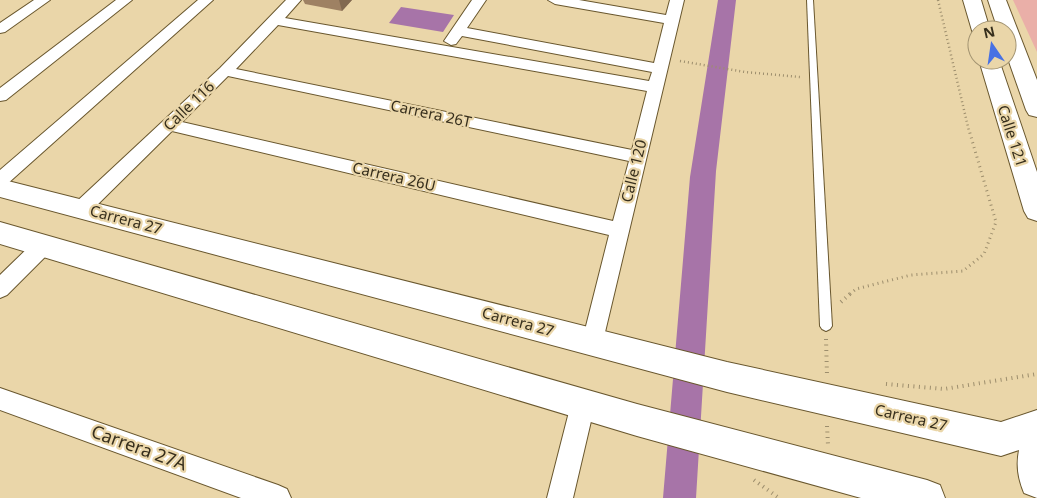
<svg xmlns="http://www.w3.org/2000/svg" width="1037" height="498" font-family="'Noto Sans',sans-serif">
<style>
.green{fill:#eaafa8}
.water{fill:#a774a8}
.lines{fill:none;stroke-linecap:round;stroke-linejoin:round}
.lane-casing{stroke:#69572e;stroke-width:2}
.street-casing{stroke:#69572e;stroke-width:2}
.secondary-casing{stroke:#69572e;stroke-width:2}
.path-far2{stroke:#9d8e6d;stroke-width:2.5;stroke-dasharray:1 3;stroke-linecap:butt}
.path-far1{stroke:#9d8e6d;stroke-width:3;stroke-dasharray:1 4;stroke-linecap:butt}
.path{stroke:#9d8e6d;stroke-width:4;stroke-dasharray:1 4.5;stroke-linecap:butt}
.lane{fill:#fff;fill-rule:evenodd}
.street{fill:#fff;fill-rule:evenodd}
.secondary{fill:#fff;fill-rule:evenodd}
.wall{fill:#9e8163}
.shaded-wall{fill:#816950}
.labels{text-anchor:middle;stroke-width:4.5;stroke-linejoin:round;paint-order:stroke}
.street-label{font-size:15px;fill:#362e1c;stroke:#ead6a9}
.near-street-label{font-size:18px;fill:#362e1c;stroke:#ead6a9}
</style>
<rect width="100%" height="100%" fill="#ead6a9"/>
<path class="green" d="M1013,0H1037V52Z"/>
<path class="water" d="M718,0H736L716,171L696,498H663L690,177Z
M401,7L454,15L443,32L389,23Z"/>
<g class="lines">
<g class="lane-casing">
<path id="lane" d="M807,0H813L832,326L830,329L826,331L822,329L820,326Z"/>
</g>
<g class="street-casing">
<path id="street" d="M34,0H50L5,32L0,33V23Z
M116,0H132L6,100L0,101V88Z
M198,0H213L6,185L0,187V170Z
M286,0H301L285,18L649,81L652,72L462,36L456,44L451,45L444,41L472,0H486L467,28L654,63L664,23L555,4L548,0H579L666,15L670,0H684L601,349L593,352L585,349L582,342L609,235L172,131L88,214L81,216L74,214L72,209L74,204L220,68ZM278,25L647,91L632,150L236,69ZM228,76L629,161L613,221L182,122Z
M43,238L50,240L53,246L50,252L7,295L0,298V275L36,240Z
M0,388L278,485L287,489L291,498H241L0,410Z
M583,392L591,396L595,404L573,498H547L571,404L575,396Z"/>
</g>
<g class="secondary-casing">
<path id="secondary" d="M963,0H981L990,30H977V35L973,34Z
M988,0H1006L1037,80V117L1029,115L1026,110L1007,56V30H998Z
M979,60H999L1037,172V221L1028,218L1024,211Z
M0,179L727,362L1001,422L1037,410V498L1024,493C1018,478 1016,466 1019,450L1001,456L727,392L0,197Z
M0,222L637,404L927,480L940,485L945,498H861L637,436L0,244Z"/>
</g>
<path class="path-far2" d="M938,0L969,131
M680,61L745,72L800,77"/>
<path class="path-far1" d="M850,294L856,289L911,275L963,271L984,254L996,222L969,130"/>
<path class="path" d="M841,302L851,293
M826,339L827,375
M886,384L944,389L1037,374
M827,426L828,445
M754,480L779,498"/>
<use href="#lane" class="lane"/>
<use href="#street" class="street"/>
<use href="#secondary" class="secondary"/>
</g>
<path class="wall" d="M303,0H352L342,11L305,4Z"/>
<path class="shaded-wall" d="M339,0H352L342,11Z"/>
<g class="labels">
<g class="street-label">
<text transform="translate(189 106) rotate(-44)" y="5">Calle 116</text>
<text transform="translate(431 114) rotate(12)" y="5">Carrera 26T</text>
<text transform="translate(1012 136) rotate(72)" y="5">Calle 121</text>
<text transform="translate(634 171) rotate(-76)" y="5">Calle 120</text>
<text transform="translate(394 177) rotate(13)" y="5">Carrera 26U</text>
<text transform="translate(126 220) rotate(15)" y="5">Carrera 27</text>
<text transform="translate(518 322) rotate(15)" y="5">Carrera 27</text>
<text transform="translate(911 418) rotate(13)" y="5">Carrera 27</text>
</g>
<g class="near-street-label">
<text transform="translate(139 448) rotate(20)" y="6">Carrera 27A</text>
</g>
</g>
<g transform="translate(992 45) rotate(347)"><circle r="24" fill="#ead6a9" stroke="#a29371"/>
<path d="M0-4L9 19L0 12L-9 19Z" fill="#4871e3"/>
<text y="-8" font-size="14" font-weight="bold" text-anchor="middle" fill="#362e1c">N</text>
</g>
</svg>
